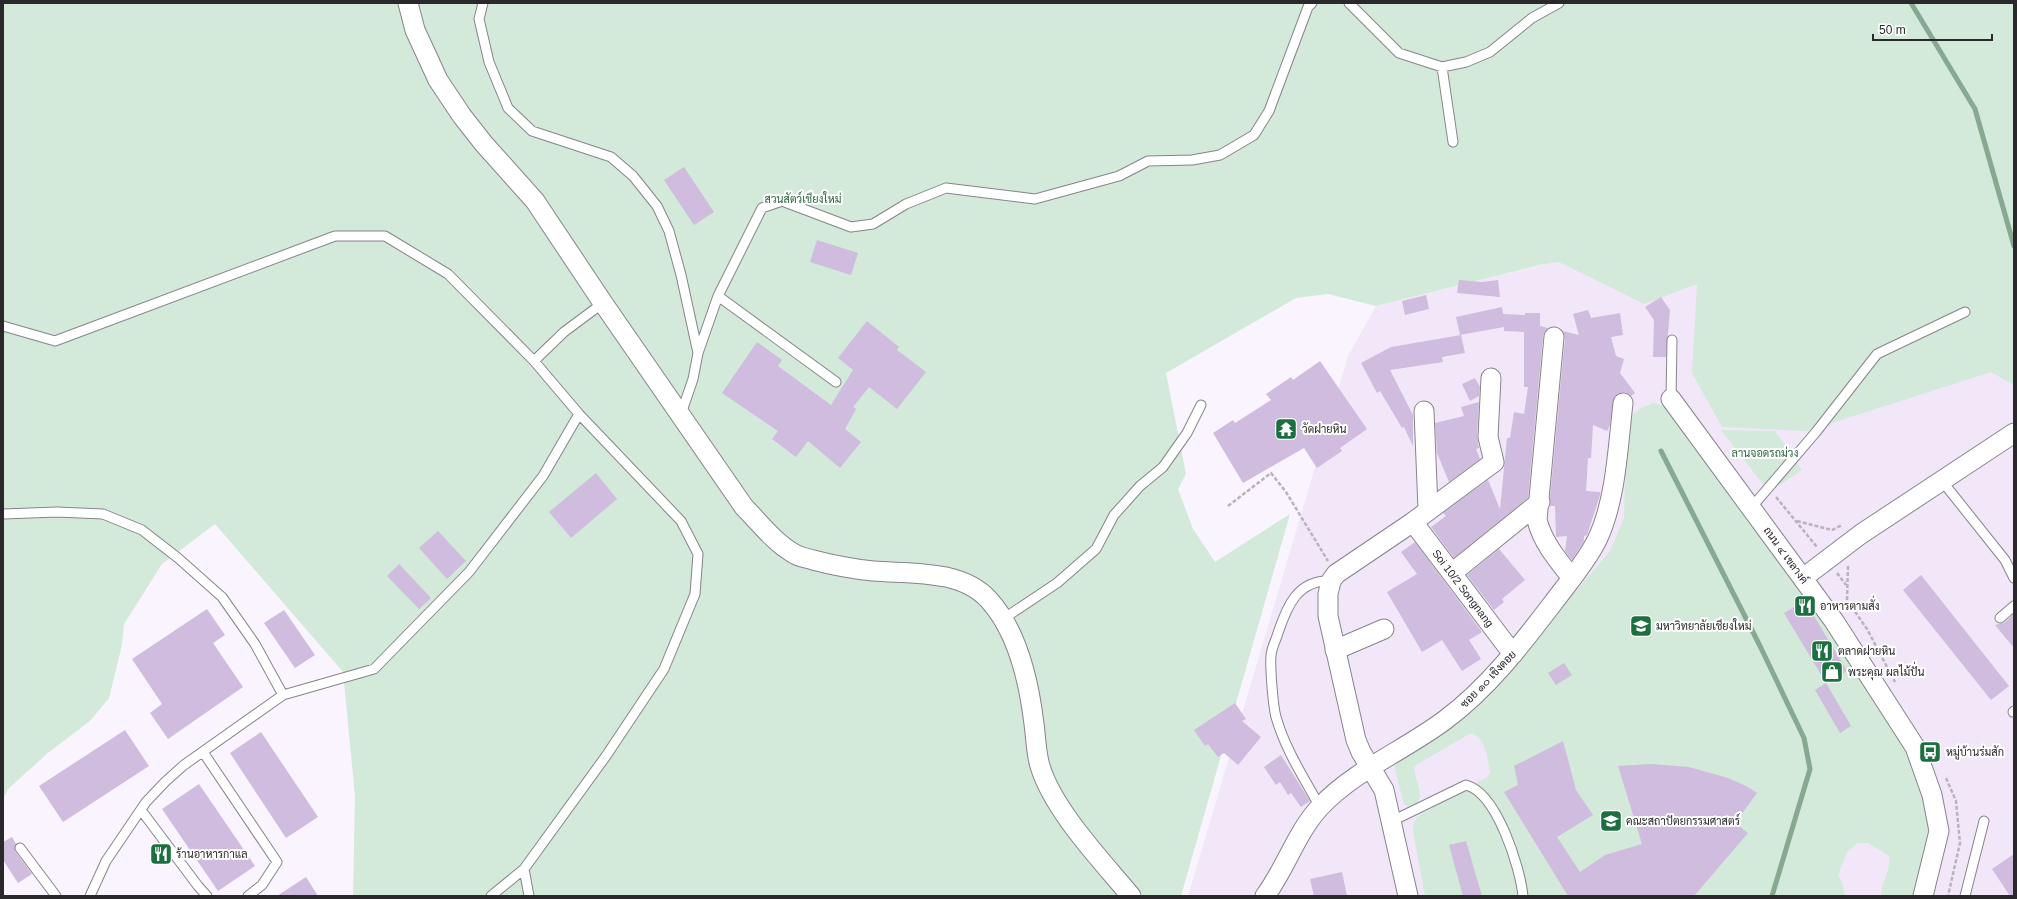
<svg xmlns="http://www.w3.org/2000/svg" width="2017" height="899" font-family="Helvetica,Sarabun,sans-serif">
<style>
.built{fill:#f1e7f9}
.green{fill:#d3e9da}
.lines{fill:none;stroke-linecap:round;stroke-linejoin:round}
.stream{stroke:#87a991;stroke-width:5}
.building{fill:#cfbcde}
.service-casing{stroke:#88838c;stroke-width:11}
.minor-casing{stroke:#88838c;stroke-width:21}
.path{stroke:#b8b3bc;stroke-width:2.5;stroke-dasharray:4 2;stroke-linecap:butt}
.service{stroke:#fff;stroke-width:9}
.minor{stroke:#fff;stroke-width:19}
.labels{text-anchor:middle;stroke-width:4;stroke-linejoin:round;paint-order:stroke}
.park-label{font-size:11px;fill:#2e6442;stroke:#fff}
.poi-label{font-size:11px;fill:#2b282c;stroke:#fff;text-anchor:start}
.street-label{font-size:11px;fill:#2b282c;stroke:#fff}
</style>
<rect width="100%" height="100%" fill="#faf4ff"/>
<path class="built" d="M2014,36V896H1188L1348,356L1376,306L1542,265Z"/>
<path class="green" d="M3,3H2014V385L1991,372L1807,431L1722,427L1692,373L1697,284L1644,304L1559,262L1544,264L1376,306L1328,294L1296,298L1166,373L1186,474L1178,489L1193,529L1215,562L1290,514L1181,896H353L355,796L343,672L215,524L162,564L124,624L122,645L109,698L90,721L49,752L8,789L3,799Z
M1653,403L1664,406L1677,419L1812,598L1912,762L1934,816L1924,863L1913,896H1881C1881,881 1891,872 1889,856L1868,843H1857L1847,852L1838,875L1843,885L1845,896H1425L1413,831L1414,822L1418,816L1487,777L1490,773C1488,760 1486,737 1471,733L1416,765L1414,768C1416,785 1428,798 1410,808L1404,804L1394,766L1404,757L1485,699L1610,551L1624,518L1626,432L1629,418L1641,408Z
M1721,430L1775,431L1802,470L1769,492Z"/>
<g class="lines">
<path class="stream" d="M1911,3L1975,109L2014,246
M1661,451L1760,646L1804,738L1810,769L1772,896"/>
</g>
<path class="building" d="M684,167L714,212L694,225L664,180Z
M817,240L858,253L851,275L810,262Z
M1459,280L1482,282L1498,280L1500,297L1457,293Z
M1426,295L1429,309L1405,315L1402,301Z
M1661,297L1670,310L1666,357H1653L1654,320L1645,307Z
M1502,307L1503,314L1525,315V313H1540V326L1548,328L1543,336L1528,498L1454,558L1431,527L1446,516L1443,513L1488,480L1500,509L1507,438H1510L1514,412L1524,414L1528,387H1524V332L1504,331V327L1460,335L1456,317Z
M1588,310L1591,318L1620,313L1623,335L1611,337L1616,356L1624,359L1620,373L1635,393L1631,396L1625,392L1619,393L1614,397L1610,425L1607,431L1593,425L1591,458H1588L1586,491L1600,492V495L1587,535L1584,536V541L1572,560L1565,551L1567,536L1556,537L1555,506H1550V498L1565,338L1563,331L1579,335L1573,314Z
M867,321L899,347L897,350L926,372L897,409L869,387L853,407L856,409L845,429L861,442L840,468L808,441L796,457L772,439L778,431L722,393L757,342L782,360L778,366L831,405L853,370L838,358Z
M1461,335L1465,353L1442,357L1443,362L1390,370L1413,415V446L1404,427L1402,428L1380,391L1377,393L1361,363L1391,347Z
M1320,361L1367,429L1340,448L1342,451L1317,468L1304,448L1243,483L1213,433L1233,420L1235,423L1271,400L1266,394L1291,377L1293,380Z
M1475,378L1480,387L1479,396L1470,401L1462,384Z
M1479,402L1477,436L1479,448L1476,449L1480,459L1449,482L1437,453L1435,423L1464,416L1461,407Z
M596,473L617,499L571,538L549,512Z
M438,531L466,561L447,579L419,548Z
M1415,542L1482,632L1469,640L1481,659L1462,671L1442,640L1422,652L1387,592L1417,574L1401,552Z
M1499,549L1525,580L1502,599L1504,602L1494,610L1467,575Z
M399,564L431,598L419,609L387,576Z
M1921,575L2009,686L1991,700L1903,590Z
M1805,601L1847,671L1826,683L1784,613Z
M207,609L225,635L213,643L243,687L168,739L150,713L162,704L132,659Z
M284,610L315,655L295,668L264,623Z
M2014,614V648L1995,625L2004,623Z
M1564,663L1572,675L1556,685L1548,673Z
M1826,683L1851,726L1840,733L1815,690Z
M1235,703L1246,719L1242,721L1261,737L1238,765L1224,753L1218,757L1208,744L1205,746L1194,730Z
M125,730L149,766L63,822L39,786Z
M261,732L318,817L286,838L230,753Z
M1563,741L1576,790L1593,815L1557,837L1580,872L1605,855L1642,844L1618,766L1652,764L1689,767L1728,778L1746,786L1757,793L1735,823L1748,833L1694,896H1568L1504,792L1518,785L1514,766Z
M1281,755L1310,801L1301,807L1291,793L1288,795L1280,782L1276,785L1264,767Z
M199,784L255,866L218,891L162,809Z
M12,837L16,844L15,851L32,874L18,883L3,860V842Z
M1466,841L1482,896H1463L1449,845Z
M2014,854V896H2010L1992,869Z
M1342,872L1347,896H1314L1310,879Z
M306,877L318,896H277Z"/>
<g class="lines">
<g class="service-casing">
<path id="service" d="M483,3L479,19L489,62L508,108L532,131L611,157L633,176L657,206L669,231L681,275L698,353L693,379L681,414
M1349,3L1399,53L1442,67L1466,62L1490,52L1532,18L1559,3
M1442,67L1453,142
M718,296L836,382
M3,326L55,341L335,236H385L448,274L534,361L579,414L681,521L698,554L695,594L664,669L606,756L524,869
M698,353L718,296L762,208L782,201L851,227L873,224L906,204L946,188L1035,199L1119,176L1148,161L1192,160L1220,155L1254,135L1269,111L1308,7L1312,3
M534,361L564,332L603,303
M1671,399L1672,340
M1942,481L2005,560L2014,578
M1751,508L1816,432L1877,354L1965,312
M3,514L57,512L103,514L142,530L178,558L222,597L255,644L283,695
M2000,618L2014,606
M1003,619L1057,583L1096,549L1114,515L1140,486L1163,467L1187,433L1201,405
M2013,712L2014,711
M203,752L277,862L262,885L248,896
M1320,807C1304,778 1285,749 1276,717C1273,706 1270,668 1271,656C1271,649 1276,640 1278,633C1287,606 1298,579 1331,581
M141,810L198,886L207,896
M1392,821L1466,785C1497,793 1520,867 1523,896
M20,848L56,896
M90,896L106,861L146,802L165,782L184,765L283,695L374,669L469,572L543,476L579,414
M491,896L524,869L529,896
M1965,896L1984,821"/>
</g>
<g class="minor-casing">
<g id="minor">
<path d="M408,3L415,30L438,80L462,116L484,144L535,201L603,303L744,507C759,522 774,542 793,553C798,557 807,558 813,560C832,565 853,569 873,571C910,574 961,569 989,600C1018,632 1029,682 1034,724C1036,738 1036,753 1040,766C1053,810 1102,861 1131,896"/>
<path d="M1554,337L1537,520C1543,543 1557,559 1572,578"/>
<path d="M1671,399L1834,621L1915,747L1932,795L1939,831L1923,896"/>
<path d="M1424,411L1428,509"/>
<path id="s1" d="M1413,522L1513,654"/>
<path d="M1452,573L1540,502"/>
<path d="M1803,578L1861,534L2014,433"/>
<path d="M1335,650L1384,629"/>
<path d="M1265,896C1286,868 1296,833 1320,807C1355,770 1405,750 1445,720C1488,688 1521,645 1553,603C1568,583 1586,562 1597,540C1616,501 1618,446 1623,403"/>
<path d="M1408,896L1384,790L1361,752L1356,740L1328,616V594L1331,581L1336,574L1413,522L1494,462L1488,437L1491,378"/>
</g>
</g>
<path class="path" d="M1776,497L1817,547
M1228,506L1271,473L1286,492L1328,561
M1797,521L1832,530L1842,525
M1848,566L1847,600L1867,629L1895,682
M1837,573L1846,585
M1946,778L1956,801L1960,843L1948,896"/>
<use href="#service" class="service"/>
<use href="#minor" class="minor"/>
</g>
<defs>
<g id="temple-square" transform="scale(1.15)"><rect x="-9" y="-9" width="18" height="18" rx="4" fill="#1c6f41" stroke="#fff"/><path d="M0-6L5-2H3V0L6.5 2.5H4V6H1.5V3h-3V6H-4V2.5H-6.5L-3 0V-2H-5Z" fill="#fff"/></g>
<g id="restaurant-square" transform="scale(1.15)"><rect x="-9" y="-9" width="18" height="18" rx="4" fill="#1c6f41" stroke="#fff"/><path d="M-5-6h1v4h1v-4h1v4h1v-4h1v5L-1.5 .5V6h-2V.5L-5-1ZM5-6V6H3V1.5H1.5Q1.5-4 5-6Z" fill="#fff"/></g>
<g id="university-square" transform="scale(1.15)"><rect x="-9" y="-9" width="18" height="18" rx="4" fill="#1c6f41" stroke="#fff"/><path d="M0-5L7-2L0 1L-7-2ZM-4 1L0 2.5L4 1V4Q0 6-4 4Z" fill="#fff"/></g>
<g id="shop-square" transform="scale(1.15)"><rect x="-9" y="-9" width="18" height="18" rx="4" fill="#1c6f41" stroke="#fff"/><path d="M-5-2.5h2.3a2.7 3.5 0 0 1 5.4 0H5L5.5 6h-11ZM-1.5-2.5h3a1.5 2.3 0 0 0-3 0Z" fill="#fff"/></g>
<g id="bus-square" transform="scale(1.15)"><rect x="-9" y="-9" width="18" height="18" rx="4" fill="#1c6f41" stroke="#fff"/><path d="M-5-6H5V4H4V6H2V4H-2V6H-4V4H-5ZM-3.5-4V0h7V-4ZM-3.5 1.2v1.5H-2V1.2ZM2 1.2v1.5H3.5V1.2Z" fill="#fff"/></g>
</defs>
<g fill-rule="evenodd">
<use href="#temple-square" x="1286" y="429"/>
<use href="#restaurant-square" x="1805" y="606"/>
<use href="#university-square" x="1641" y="626"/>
<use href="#restaurant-square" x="1822" y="651"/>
<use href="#shop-square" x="1832" y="672"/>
<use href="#bus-square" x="1930" y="752"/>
<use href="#university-square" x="1611" y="821"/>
<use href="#restaurant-square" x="161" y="854"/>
</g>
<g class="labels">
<g class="park-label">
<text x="803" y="203">สวนสัตว์เชียงใหม่</text>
<text x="1765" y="457">ลานจอดรถม่วง</text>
</g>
<g class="poi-label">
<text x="1302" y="433">วัดฝายหิน</text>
<text x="1820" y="610">อาหารตามสั่ง</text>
<text x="1656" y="630">มหาวิทยาลัยเชียงใหม่</text>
<text x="1838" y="655">ตลาดฝายหิน</text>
<text x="1848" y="676">พระคุณ ผลไม้ปั่น</text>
<text x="1946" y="756">หมู่บ้านร่มสัก</text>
<text x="1626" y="825">คณะสถาปัตยกรรมศาสตร์</text>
<text x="176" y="858">ร้านอาหารกาแล</text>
</g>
<g class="street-label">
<text transform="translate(1786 555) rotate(54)" y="4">ถนน ๔ เขลางค์</text>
<text dy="4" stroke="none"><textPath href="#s1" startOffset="83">Soi 10/2 Songnang</textPath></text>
<text transform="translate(1488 679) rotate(-46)" y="4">ซอย ๑๐ เชิงดอย</text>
</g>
</g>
<rect width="2017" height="899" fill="none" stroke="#2b282c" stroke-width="8"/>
<path d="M1873 34v6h119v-6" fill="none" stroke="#2b282c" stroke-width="2"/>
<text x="1879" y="34" font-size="12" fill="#2b282c" stroke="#ffffff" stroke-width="3" paint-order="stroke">50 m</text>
</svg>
